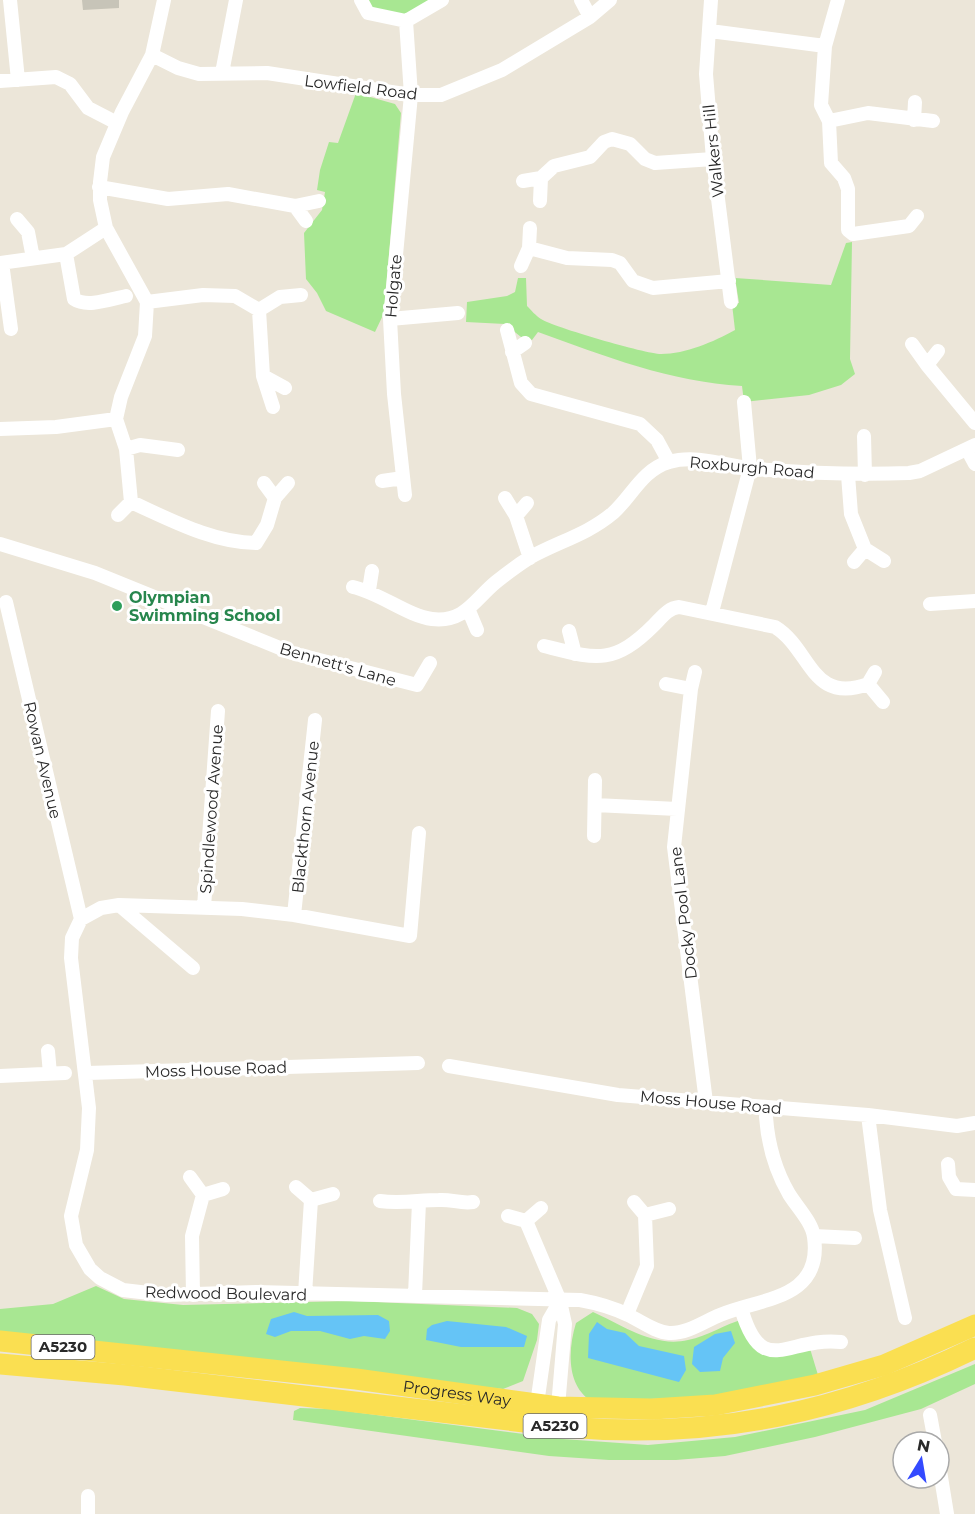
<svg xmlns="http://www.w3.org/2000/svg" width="975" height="1514" font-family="Montserrat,sans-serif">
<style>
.green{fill:#a8e792}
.water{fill:#65c4f6}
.building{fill:#c7c4b8}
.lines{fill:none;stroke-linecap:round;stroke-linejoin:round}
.street{stroke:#fff;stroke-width:14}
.primary{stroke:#fadf51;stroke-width:21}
.leisure-dot{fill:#2e9e5b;stroke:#fff;stroke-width:2}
.labels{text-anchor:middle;stroke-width:6;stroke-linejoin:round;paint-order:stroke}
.shield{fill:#fff;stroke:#696969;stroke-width:1.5}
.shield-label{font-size:15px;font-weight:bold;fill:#292929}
.street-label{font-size:16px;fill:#292929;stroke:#fff}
.leisure-label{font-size:16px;font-weight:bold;fill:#27864d;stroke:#fff;text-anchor:start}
</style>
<rect width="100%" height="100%" fill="#ece6d9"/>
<path class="green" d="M366,0H434L403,16L369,7Z
M356,93L395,104L401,113L384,313L375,332L326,311L317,293L306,279L304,233L322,210L325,192L317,190L320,170L329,142L338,143Z
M852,242L850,359L855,374L841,385L809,395L744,402L742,386C671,382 604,356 538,332L532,340L521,337L505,324L466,322L467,302L507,296L515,292L518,278H526L527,306C531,310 536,316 541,319C553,327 646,354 661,354C686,354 713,342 735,330L732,304L739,303L735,278L831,285L846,243Z
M96,1286L124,1299L183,1305L350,1301L517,1308L532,1314L539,1324L537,1340L523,1381L503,1389L0,1336V1309L53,1304Z
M593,1312C622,1325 654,1348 688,1340C708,1336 725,1324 744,1319L758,1345L808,1342L818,1375L708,1397L591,1401C566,1385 568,1349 576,1323Z
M975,1364V1384L921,1409L815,1437L725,1456L676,1460H609L549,1456L293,1420L294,1411L300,1408L330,1409L563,1439L648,1445L735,1437L865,1410Z"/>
<path class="water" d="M294,1312L307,1316L378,1315L389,1321L390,1331L385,1339L364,1336L350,1339L320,1331H291L275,1337L266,1334L271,1319Z
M447,1321L506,1327L527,1336L524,1347H461L426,1340L427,1329L432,1325Z
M597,1322L607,1329L625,1333L639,1346L684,1356L686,1370L679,1382L588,1358L589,1334Z
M731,1331L735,1343L723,1358L720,1371L700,1372L692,1364L694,1347L715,1334Z"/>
<path class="building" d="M82,0H119V8L83,10Z"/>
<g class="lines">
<path class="street" d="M10,0L18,80
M164,0L152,55L122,112L103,157L100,182V200L106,228L147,302L145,336L121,397L116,419L126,449L131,502C169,519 213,543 256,543L267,525L275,498L264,483
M361,0L368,13L406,21L442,0
M581,0L590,17
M711,0L706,74L713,159L731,302
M710,31L825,46L821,105L829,121L831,163L844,178L848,189V230L853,234L909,226L917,216
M825,46L838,0
M152,55L178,68L199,74L267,73L411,95H441L502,70L590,17L610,0
M222,73L236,0
M0,81L56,77L70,84L88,108L117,123
M914,120L915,102
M829,121L868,113L933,121
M523,181L541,178L554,166L590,157L604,142L612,139L630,144L645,159L655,163L713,159
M99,187L168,199L228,194L295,206L319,201
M540,201L541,178
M295,206L306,221
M17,219L28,232L33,258
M530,228L529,248L567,258L612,260L620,263L633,281L653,288L729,281
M66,254L74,299C87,308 111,299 126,296
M0,263L66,254L106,228
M2,263L11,329
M521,266L529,248
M147,302L203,295L235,296L259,310L280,297L301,295
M259,310L263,376L285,388
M390,319L458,313
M507,330L521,383L531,394L640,424L657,440L669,462
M912,344L927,365
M938,351L927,365L975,423
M512,352L525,343
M263,376L273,407
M0,429L56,427L116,419
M864,436L865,475
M126,449L140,445L178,450
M967,449L975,464
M848,475L851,514L865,549L854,562
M382,481L403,478
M405,495L394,394L390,319L411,95L406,21
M275,498L288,483
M505,498L516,516L530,558
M118,515L131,502
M516,516L527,503
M0,544L95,573L292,653L417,685L430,663
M865,549L884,561
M353,587C380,593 408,616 432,619C465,623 475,599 496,582C506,574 518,565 529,558C557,542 587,535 613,513C632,496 642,470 669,462C697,454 727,466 755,469C806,473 857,475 909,473L920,471L975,445
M369,590L372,571
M6,602L81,919
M930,604L975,601
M469,611L477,630
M712,612L750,468L744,402
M569,631L575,654
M544,646C596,659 613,666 654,625C662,617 668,608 679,607L775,627C811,649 811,705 868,684L875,672
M695,672L691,689L674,847L706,1102
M666,684L691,689
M868,684L883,702
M595,805L677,809
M419,833L410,936L294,915L242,909L119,905L101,908L81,919L72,938L71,958L89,1108L87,1150L71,1216L76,1245L90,1269L100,1278L123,1290L166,1295L256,1292L580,1300C597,1303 612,1307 628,1315C641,1321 655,1332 669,1333C687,1334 705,1321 720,1315C760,1298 823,1300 814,1237C812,1222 797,1207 789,1194C775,1170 768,1144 766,1117
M594,836L595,780
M119,905L193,968
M204,907L218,711
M294,915L315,720
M48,1051L50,1074
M449,1066L618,1095L868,1115L957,1126L975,1123
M87,1073L418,1063
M0,1076L65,1073
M868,1115L880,1210L905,1318
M948,1164L949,1177L956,1189L975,1190
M190,1177L203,1195L192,1236L193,1295
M296,1187L311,1200
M203,1195L223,1189
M380,1201C401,1204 419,1200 439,1200C451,1199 461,1204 473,1202
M634,1202L645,1215
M541,1208L526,1221L560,1301L565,1324L558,1407
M508,1216L526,1221
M814,1236L855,1238
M305,1294L311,1200L333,1194
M415,1295L419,1202
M741,1308C762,1381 787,1336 841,1342
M627,1314L647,1266L645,1215L669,1209
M537,1404L549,1320L560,1301
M930,1415L935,1442
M939,1465L947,1514
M88,1496V1514"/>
<g class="primary">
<path id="s1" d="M0,1341L356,1379L558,1407L652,1409L715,1405L815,1385L884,1365L975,1325"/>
<path d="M0,1364L125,1375L567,1427C712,1440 845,1412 975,1348"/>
</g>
</g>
<circle class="leisure-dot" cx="117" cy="606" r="6"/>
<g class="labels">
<g class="shield">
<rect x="31.5" y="1335" width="63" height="24" rx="4.5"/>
<rect x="523.5" y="1414" width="63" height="24" rx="4.5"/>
</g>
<g class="shield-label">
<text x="63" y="1352">A5230</text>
<text x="555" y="1431">A5230</text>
</g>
<g class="street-label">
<text transform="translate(361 87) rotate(7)" y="6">Lowfield Road</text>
<text transform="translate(713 151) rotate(-96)" y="6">Walkers Hill</text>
<text transform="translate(393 286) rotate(-85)" y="6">Holgate</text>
<text transform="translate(752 467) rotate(5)" y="6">Roxburgh Road</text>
<text transform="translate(338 664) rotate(16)" y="6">Bennett's Lane</text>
<text transform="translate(43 760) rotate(77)" y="6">Rowan Avenue</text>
<text transform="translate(211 809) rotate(-86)" y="6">Spindlewood Avenue</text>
<text transform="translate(305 817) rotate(-84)" y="6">Blackthorn Avenue</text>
<text transform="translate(683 913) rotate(-97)" y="6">Docky Pool Lane</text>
<text transform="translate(216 1069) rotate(-2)" y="6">Moss House Road</text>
<text transform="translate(711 1102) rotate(5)" y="6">Moss House Road</text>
<text transform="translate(226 1293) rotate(1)" y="6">Redwood Boulevard</text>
<text dy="6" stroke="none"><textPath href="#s1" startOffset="460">Progress Way</textPath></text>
</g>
<g class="leisure-label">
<text x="129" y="603">Olympian<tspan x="129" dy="18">Swimming School</tspan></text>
</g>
</g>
<g transform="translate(921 1460) rotate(11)"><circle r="28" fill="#ffffff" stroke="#a9a9a9" stroke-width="1.5"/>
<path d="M0-4.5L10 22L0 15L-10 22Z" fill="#344aff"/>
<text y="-9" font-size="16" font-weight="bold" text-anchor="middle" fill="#292929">N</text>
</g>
</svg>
